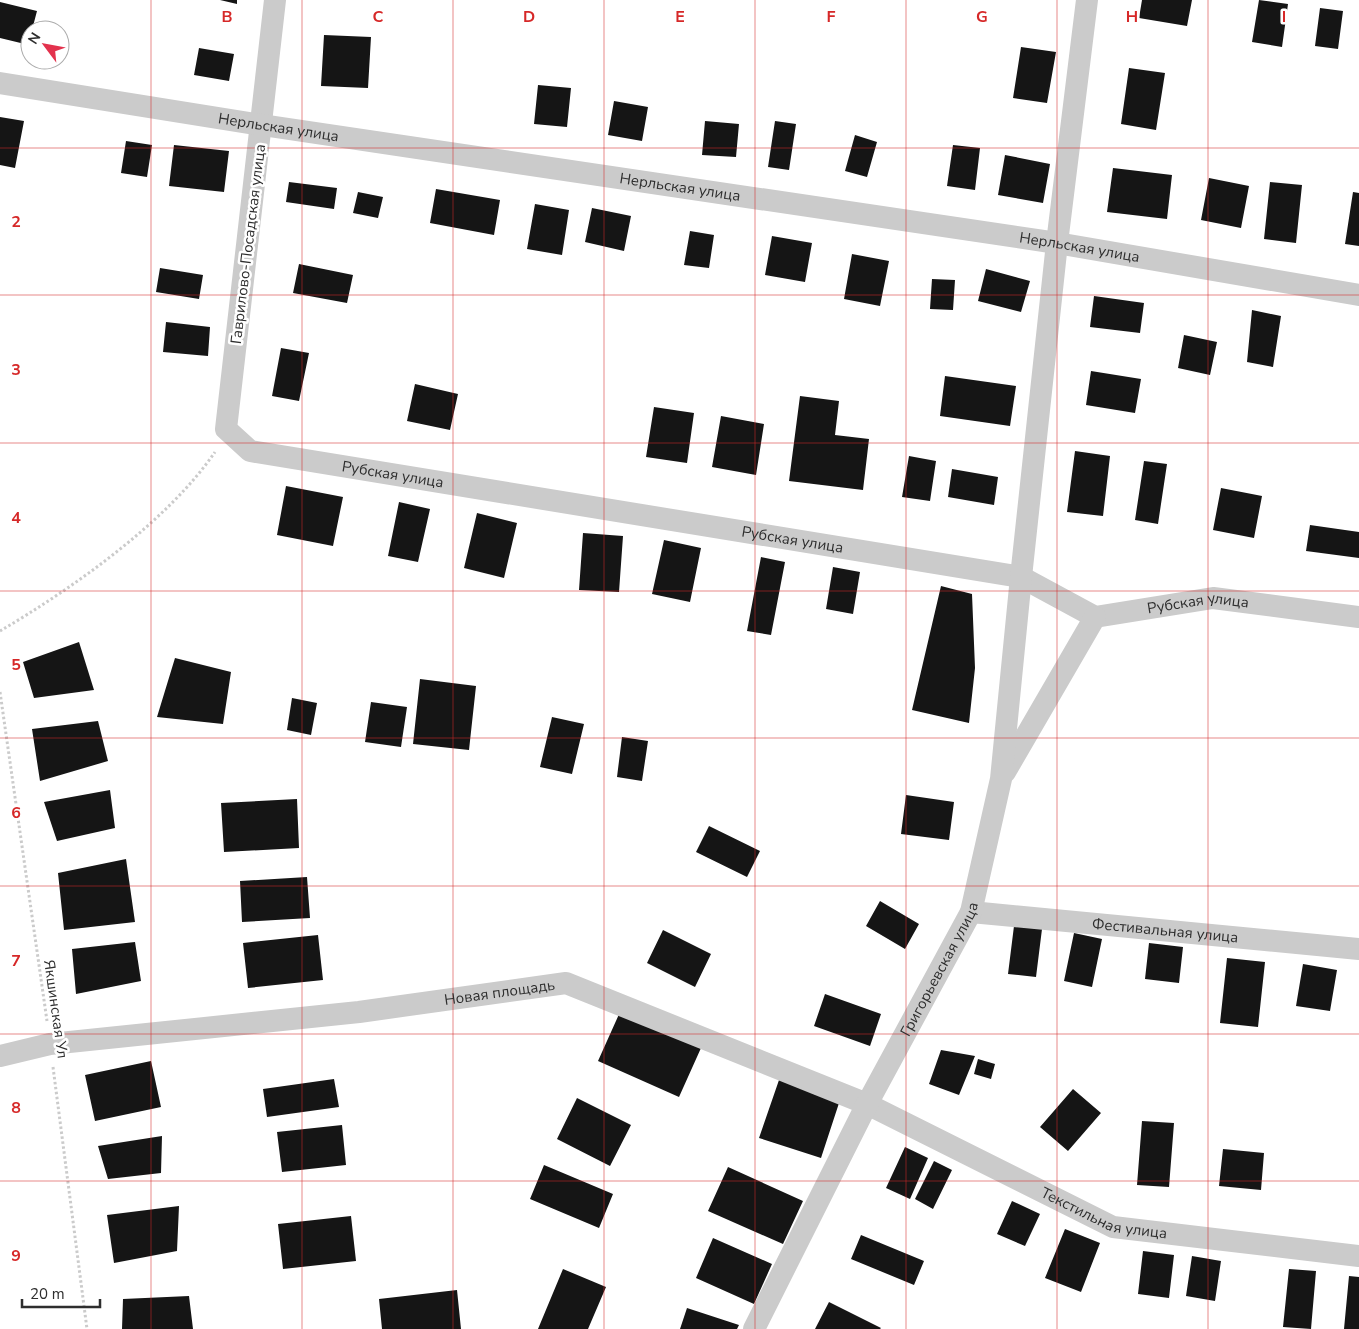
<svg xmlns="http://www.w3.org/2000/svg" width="1359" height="1329" font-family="'Nunito Sans',sans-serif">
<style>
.building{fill:#151515}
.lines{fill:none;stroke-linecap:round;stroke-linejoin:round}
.path{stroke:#cbcbcb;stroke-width:3;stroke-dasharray:2.5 2.5;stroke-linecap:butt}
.street{stroke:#cbcbcb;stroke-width:22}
.grid{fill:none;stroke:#d62828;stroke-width:1;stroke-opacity:0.55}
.labels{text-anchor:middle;stroke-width:5;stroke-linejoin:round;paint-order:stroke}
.street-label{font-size:15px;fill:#2e2e2e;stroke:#fff}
.grid-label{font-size:16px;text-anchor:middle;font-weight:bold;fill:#d62828;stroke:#fff;stroke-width:5;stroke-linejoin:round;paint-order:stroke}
</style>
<rect width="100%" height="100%" fill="#fff"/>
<path class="building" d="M220,0H237V4Z
M1142,0H1192L1187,26L1139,18Z
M1259,0L1288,4L1282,47L1252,42Z
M0,2L37,11L32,30H30L29,45L0,38Z
M1320,8L1343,11L1338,49L1315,46Z
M324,35L371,37L368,88L321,86Z
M1021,47L1056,52L1047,103L1013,98Z
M199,48L234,54L229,81L194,75Z
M1129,68L1165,73L1156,130L1121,124Z
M538,85L571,88L567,127L534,124Z
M614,101L648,107L642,141L608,135Z
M0,117L24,121L15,168L0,165Z
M705,121L739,124L736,157L702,155Z
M775,121L796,124L789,170L768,167Z
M855,135L877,142L867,177L845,171Z
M126,141L152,145L147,177L121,173Z
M174,145L229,151L224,192L169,186Z
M953,145L980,148L975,190L947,186Z
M1005,155L1050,164L1043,203L998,195Z
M1113,168L1172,175L1167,219L1107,212Z
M1209,178L1249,186L1241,228L1201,220Z
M289,182L337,188L334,209L286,202Z
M1270,182L1302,185L1296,243L1264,239Z
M436,189L500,200L494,235L430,223Z
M358,192L383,197L378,218L353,213Z
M1353,192L1359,193V246L1345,244Z
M535,204L569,210L562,255L527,249Z
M592,208L631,216L624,251L585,242Z
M690,231L714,235L709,268L684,265Z
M772,236L812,243L805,282L765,275Z
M852,254L889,261L880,306L844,299Z
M299,264L353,275L347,303L293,293Z
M160,268L203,275L199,299L156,292Z
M986,269L1030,281L1021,312L978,301Z
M932,279L955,280L953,310L930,309Z
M1094,296L1144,303L1140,333L1090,327Z
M1252,310L1281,316L1273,367L1247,362Z
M166,322L210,327L208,356L163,352Z
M1184,335L1217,342L1210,375L1178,368Z
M281,348L309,353L299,401L272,396Z
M1091,371L1141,379L1135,413L1086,405Z
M945,376L1016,386L1010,426L940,416Z
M415,384L458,394L450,430L407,421Z
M800,396L839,401L835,435L869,439L863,490L789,481Z
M654,407L694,413L687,463L646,457Z
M721,416L764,424L756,475L712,467Z
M1075,451L1110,456L1103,516L1067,512Z
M909,456L936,461L930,501L902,497Z
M1144,461L1167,464L1158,524L1135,520Z
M952,469L998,477L994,505L948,497Z
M286,486L343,497L333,546L277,535Z
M1221,488L1262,496L1254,538L1213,530Z
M399,502L430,509L418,562L388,556Z
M477,513L517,523L504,578L464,568Z
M1310,525L1359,532V558L1306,551Z
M583,533L623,536L619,592L579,590Z
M664,540L701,548L690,602L652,594Z
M761,557L785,562L771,635L747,631Z
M833,567L860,572L853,614L826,609Z
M941,586L972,594L975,668L969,723L912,710Z
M79,642L94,690L34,698L23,662Z
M175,658L231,672L223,724L157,717Z
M420,679L476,686L469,750L413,744Z
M292,698L317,703L311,735L287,730Z
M371,702L407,707L401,747L365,742Z
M552,717L584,724L572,774L540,767Z
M98,721L108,761L40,781L32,729Z
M622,737L648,741L642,781L617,777Z
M110,790L115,828L57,841L44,802Z
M906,795L954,802L949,840L901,834Z
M297,799L299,848L224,852L221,803Z
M709,826L760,851L747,877L696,852Z
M126,859L135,922L64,930L58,873Z
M307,877L310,918L242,922L240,881Z
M880,901L919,924L905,949L866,926Z
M1014,926L1042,929L1036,977L1008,974Z
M663,930L711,954L695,987L647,963Z
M1074,933L1102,939L1092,987L1064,981Z
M318,935L323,980L248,988L243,943Z
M135,942L141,981L76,994L72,949Z
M1149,943L1183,947L1179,983L1145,979Z
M1227,958L1265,962L1258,1027L1220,1023Z
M1303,964L1337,970L1330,1011L1296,1006Z
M825,994L881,1014L870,1046L814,1026Z
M620,1012L701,1048L679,1097L598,1061Z
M941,1050L975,1056L959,1095L929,1084Z
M978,1059L995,1064L991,1079L974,1074Z
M151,1061L161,1107L95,1121L85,1075Z
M334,1079L339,1107L267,1117L263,1089Z
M779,1080L840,1100L821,1158L759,1138Z
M1073,1089L1101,1113L1068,1151L1040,1127Z
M577,1098L631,1125L610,1166L557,1139Z
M1142,1121L1174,1123L1169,1187L1137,1185Z
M342,1125L346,1165L282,1172L277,1132Z
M162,1136L161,1173L108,1179L98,1146Z
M905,1147L928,1158L910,1199L886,1188Z
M1223,1149L1264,1153L1261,1190L1219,1186Z
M934,1161L952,1170L933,1209L915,1199Z
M544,1165L613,1194L599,1228L530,1199Z
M728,1167L803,1201L783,1244L708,1211Z
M1012,1201L1040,1214L1025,1246L997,1234Z
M179,1206L177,1251L114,1263L107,1215Z
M351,1216L356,1261L283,1269L278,1224Z
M1065,1229L1100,1243L1081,1292L1045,1278Z
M861,1235L924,1261L914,1285L851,1259Z
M713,1238L772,1264L754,1304L696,1278Z
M1143,1251L1174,1255L1169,1298L1138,1294Z
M1192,1256L1221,1261L1215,1301L1186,1296Z
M563,1269L606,1287L588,1329H538Z
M1289,1269L1316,1271L1311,1329L1283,1327Z
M1349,1276L1359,1277V1329H1344Z
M457,1290L461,1329H382L379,1299Z
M189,1296L193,1329H122L123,1299Z
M829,1302L881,1328L880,1329H815Z
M687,1308L739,1325L737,1329H680Z"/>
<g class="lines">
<path class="path" d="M0,631C73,588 167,522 215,452
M0,692L47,1021
M53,1067L87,1329"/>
<g class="street">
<path id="s1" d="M275,0L226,429L250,451L1021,577L1095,617L1213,598L1359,617"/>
<path id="s2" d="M0,83L262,125L1057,243L1359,295"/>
<path d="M1005,772L1095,617"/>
<path id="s3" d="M971,912L1359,949"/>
<path id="s4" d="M0,1056L50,1044L359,1012L566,983L867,1104L1113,1227L1359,1256"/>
<path id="s5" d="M754,1329L867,1104L971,912L1001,779L1021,577L1057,243L1087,0"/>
</g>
</g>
<path class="grid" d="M151,0V1329M302,0V1329M453,0V1329M604,0V1329M755,0V1329M906,0V1329M1057,0V1329M1208,0V1329M0,148H1359M0,295H1359M0,443H1359M0,591H1359M0,738H1359M0,886H1359M0,1034H1359M0,1181H1359"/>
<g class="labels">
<g class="street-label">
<text dy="5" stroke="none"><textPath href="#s2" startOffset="282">Нерльская улица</textPath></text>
<text dy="5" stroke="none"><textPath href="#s2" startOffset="688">Нерльская улица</textPath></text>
<text transform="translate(248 244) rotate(-83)" y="5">Гаврилово-Посадская улица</text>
<text dy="5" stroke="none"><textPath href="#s2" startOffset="1092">Нерльская улица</textPath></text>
<text dy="5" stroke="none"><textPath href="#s1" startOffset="609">Рубская улица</textPath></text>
<text dy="5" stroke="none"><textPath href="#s1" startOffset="1014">Рубская улица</textPath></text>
<text dy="5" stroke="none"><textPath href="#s1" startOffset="1434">Рубская улица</textPath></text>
<text dy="5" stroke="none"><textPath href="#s3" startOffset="195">Фестивальная улица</textPath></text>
<text dy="5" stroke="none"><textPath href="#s5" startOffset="405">Григорьевская улица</textPath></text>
<text dy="5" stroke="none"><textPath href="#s4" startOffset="504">Новая площадь</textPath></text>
<text transform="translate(56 1009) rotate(82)" y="5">Якшинская Ул</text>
<text dy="5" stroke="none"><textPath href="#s4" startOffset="1158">Текстильная улица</textPath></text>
</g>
</g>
<g class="grid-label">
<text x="227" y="22">B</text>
<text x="378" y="22">C</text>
<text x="529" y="22">D</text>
<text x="680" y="22">E</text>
<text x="831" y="22">F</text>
<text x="982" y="22">G</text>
<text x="1132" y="22">H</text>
<text x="1284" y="22">I</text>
<text x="16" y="227">2</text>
<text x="16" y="375">3</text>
<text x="16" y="523">4</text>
<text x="16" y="670">5</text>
<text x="16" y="818">6</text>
<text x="16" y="966">7</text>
<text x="16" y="1113">8</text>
<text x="16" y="1261">9</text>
</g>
<g transform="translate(45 45) rotate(302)"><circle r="24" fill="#ffffff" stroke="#ababab"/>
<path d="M0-4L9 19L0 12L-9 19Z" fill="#e3324d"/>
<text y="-8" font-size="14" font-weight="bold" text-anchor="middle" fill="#2e2e2e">N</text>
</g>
<path d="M22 1299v8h78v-8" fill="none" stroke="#2e2e2e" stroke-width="2.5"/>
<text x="30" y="1299" font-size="15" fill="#2e2e2e" stroke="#ffffff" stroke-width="4" paint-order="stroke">20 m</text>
</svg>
